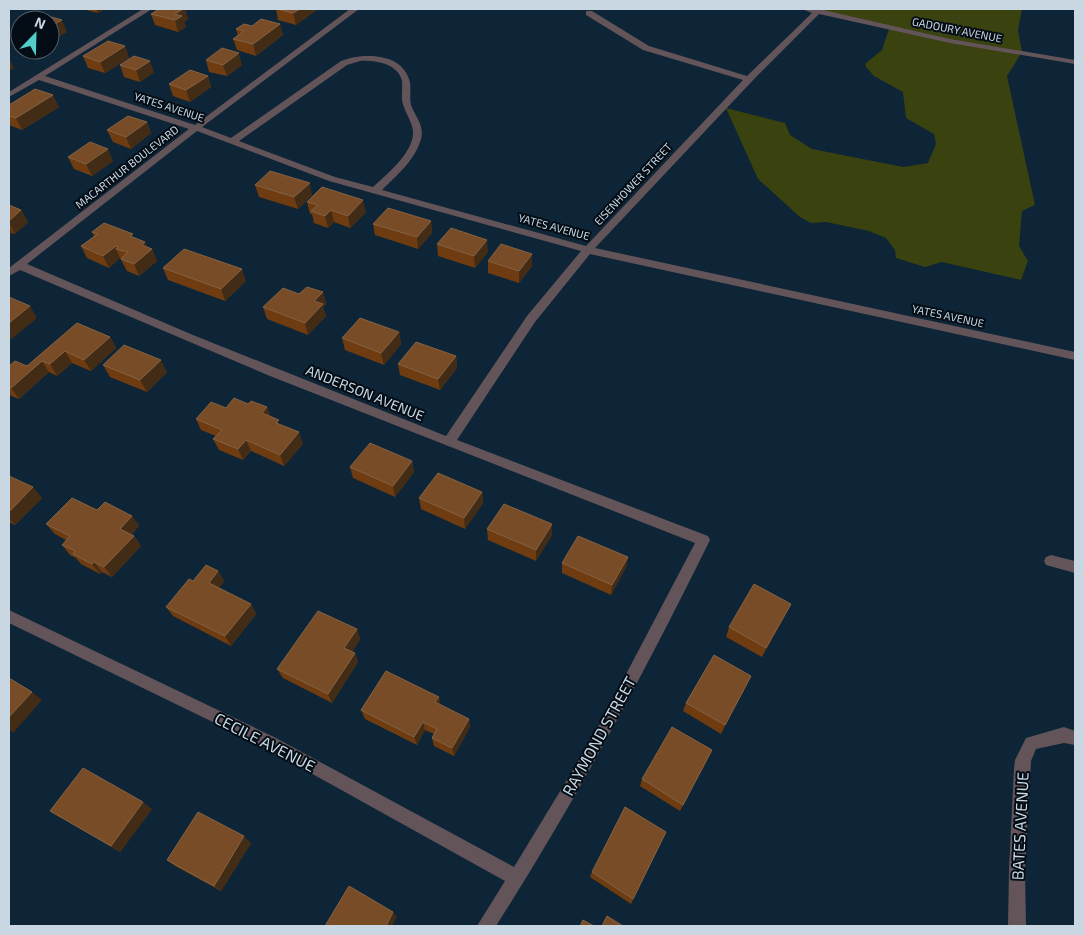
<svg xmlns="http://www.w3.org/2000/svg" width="1084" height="935" font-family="'Exo 2',sans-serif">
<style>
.green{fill:#3a4210}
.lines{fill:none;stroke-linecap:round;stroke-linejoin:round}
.minor{fill:#635459;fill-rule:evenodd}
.wall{fill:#6e3c10}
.shaded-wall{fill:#432c16}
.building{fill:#784c27;stroke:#846244}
.labels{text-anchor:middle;stroke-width:4;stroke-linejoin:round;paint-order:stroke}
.far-street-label{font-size:11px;fill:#c9d7e3;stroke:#040d15}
.street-label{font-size:14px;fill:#c9d7e3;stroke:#040d15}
.near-street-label{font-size:16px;fill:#c9d7e3;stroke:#040d15}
</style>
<rect width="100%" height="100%" fill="#0d2536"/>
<path class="green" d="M809,9H1022L1018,30L1022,52L1007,76L1035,205L1022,211L1019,246L1028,261L1021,280L942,262L925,267L896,258L895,250L886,238L869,231L826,222L811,223L800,217L758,179L726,108L785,123L790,135L812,149L903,167L928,163L936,144L934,134L906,118L903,92L874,76L866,67L865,64L882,50L889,29Z"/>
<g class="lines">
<path class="minor" d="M143,9H152L45,76L195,125L350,9H359L202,127L231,138L341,61C362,53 400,52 409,79C412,87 409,97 411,105C416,118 426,127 420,142C414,161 396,176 382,190L586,246L743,80L643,50L586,15V11H592L649,46L747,76L812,13L802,9H824L823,10L950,39L1075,60V64L950,43L819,14L756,77L595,248L1075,352V360L590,254L535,322L457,440L708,536L710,540C645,672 575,802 496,926H477L505,881L264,747L9,623V610L274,737L514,867L593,737L695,543L270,376L20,270L9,276V268L189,129L39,80L9,97V92ZM360,61C374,60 398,63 402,81C403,90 400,99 404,107C408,119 416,127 412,140C406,159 387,174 373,187L335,177L239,141L347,65ZM197,131L329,181L581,251L527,316L446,436L193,335L27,264Z
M1051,555L1075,561V573L1046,565L1044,561L1046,557Z
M1064,727L1075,731V745L1064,743L1036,749L1031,761L1025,869L1026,926H1008L1009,869L1014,769L1015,760L1026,738Z"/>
</g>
<path class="wall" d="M82,9H105L98,13Z
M159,9H185L188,19L184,22L186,27L178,32L155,25L151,14Z
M276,9H318L296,25L278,20Z
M280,24L283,35L256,56L237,50L233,39L238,36L236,29L252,26Z
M125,46L129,58L105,73L88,68L83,56Z
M206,60L242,65L227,76L209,72Z
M120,65L154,72L140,82L124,77Z
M208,76L211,87L190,102L173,96L169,84Z
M9,105L59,107L22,130L9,125Z
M147,122L151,133L131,149L113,142L107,130Z
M68,157L113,161L92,176L74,169Z
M255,185L312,195L298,209L259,197Z
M307,202L366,212L350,228L334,222L328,228L314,223L312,214H310Z
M9,205L21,210L28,222L15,234L12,233L9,235Z
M431,221L432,233L418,249L375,235L373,224Z
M92,232L152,249L157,261L139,276L127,271L120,258L109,268L87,258L81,246L94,236Z
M437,244L488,252L475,268L438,256Z
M532,254V266L519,283L488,273V261Z
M163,268L246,281L225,301L168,280Z
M323,292L326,304L323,307L326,316L308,335L267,319L263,307L299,294Z
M77,323L110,337L116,348L91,371L72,363L57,376L49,372L19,399L9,395V366H27Z
M399,332L401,344L384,365L345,350L342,338Z
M456,356L457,368L440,390L400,375L398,364Z
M103,365L167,372L147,392L110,377Z
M226,408L271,417L303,444L284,466L251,451L243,460L219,450L213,439L216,436L201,430L196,419Z
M412,461L414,472L395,497L353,478L350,467Z
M9,476L42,498L15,525L9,522Z
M482,492L483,503L465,529L421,509L419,498Z
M97,510L132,516L139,526L131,535L134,536L141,546L112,577L102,572L100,574L81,564L76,558L70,555L62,545L66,540L55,534L46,524Z
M552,524V535L536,561L488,540L487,529Z
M628,557L626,567L611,595L562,573V563Z
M218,571L224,581L219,588L251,604L256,614L231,646L173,616L166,607L193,581Z
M791,604L762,657L726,637L729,627Z
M357,629L360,639L352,652L355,653L358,662L332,703L283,678L277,669Z
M751,676L721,734L683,711L686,703Z
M441,705L469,719L470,727L454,756L434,746L432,738L434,734L425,730L417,745L365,719L361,710Z
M712,750L680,811L640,786L642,779Z
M152,809L120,852L50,811Z
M666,832L631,904L590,877L592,872Z
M251,843L221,891L175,866L167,860Z"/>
<path class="shaded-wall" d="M96,9H105L98,13Z
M183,9H185L188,19L184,22L186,27L178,32L175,20V14Z
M300,9H318L296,25L293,13Z
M62,20L67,32L50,42V27Z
M280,24L283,35L256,56L253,44Z
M125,46L129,58L105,73L100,62Z
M239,53L242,65L227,76L223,65Z
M9,58L14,68L9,71Z
M150,61L154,72L140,82L136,70Z
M208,76L211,87L190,102L186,90Z
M53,95L59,107L22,130L16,118Z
M147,122L151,133L131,149L126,137Z
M108,149L113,161L92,176L86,164Z
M310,183L312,195L298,209L294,197Z
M363,200L366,212L350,228L348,216Z
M21,210L28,222L15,234L9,223V221Z
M331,210L334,222L328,228L325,216Z
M431,221L432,233L418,249L417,237Z
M9,226L12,233L9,235Z
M487,240L488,252L475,268L474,256Z
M145,242L149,251L152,249L157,261L139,276L134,264L142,245Z
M116,246L117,249H116L120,258L109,268L103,256Z
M532,254V266L519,283V271Z
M242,269L246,281L225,301L221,289Z
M323,292L326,304L323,307L326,316L308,335L305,323L314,301Z
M30,306L37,318L9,341V323Z
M399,332L401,344L384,365L381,353Z
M110,337L116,348L91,371L84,360Z
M65,351L72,363L57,376L50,364Z
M456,356L457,368L440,390L438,379Z
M161,360L167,372L147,392L140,380Z
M42,361L49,372L19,399L11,388Z
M267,407L272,419L262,413Z
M299,432L303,444L284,466L280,455Z
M246,440L251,451L243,460L238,449Z
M412,461L414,472L395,497L393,486Z
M33,487L42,498L15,525L9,518V512Z
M482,492L483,503L465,529L464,518Z
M132,516L139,526L127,539L120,529Z
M552,524V535L536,561V550Z
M134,536L141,546L112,577L104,567Z
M628,557L626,567L611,595L612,585Z
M94,562L102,572L100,574L92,564Z
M218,571L224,581L215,593L209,583Z
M251,604L256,614L231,646L225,636Z
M791,604L786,614L762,657L766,648Z
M357,629L360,639L348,658L344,648Z
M355,653L358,662L332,703L328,694Z
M751,676L747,685L721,734L725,725Z
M32,692L42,700L13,733L9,729V717Z
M439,697L441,705L435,702Z
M469,719L470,727L454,756L452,748Z
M423,722L425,730L417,745L414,737Z
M143,802L152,809L120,852L111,846Z
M244,836L251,843L221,891L214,886Z
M393,912L397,917L392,926H386Z"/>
<path class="building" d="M159,9H183L175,14L182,16L175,20L151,14Z
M277,9H300L293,13Z
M44,15L62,20L50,27V20H36Z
M261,19L280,24L253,44L233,39L244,31L236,29L244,24L252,26Z
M108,41L125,46L100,62L83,56Z
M222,48L239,53L223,65L206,60Z
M134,56L150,61L136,70L120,65Z
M190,70L208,76L186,90L169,84Z
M35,89L53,95L16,118L9,116V105Z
M128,116L147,122L126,137L107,130Z
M90,142L108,149L86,164L68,157Z
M270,171L310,183L294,197L255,185Z
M322,187L363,200L348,216L331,210L325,216L311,211L318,205L307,202Z
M9,205L21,210L9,221Z
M388,208L431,221L417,237L373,224Z
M104,223L133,234L130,236L145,242L142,245L152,249L134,264L121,259L128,252L116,249L118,247L116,246L103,256L81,246L98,234L92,232Z
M451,228L487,240L474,256L437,244Z
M501,244L532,254L519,271L488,261Z
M184,249L242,269L221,289L163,268Z
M307,287L323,292L314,301L323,304L305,323L263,307L283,288L299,294Z
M9,297L30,306L9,323Z
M360,318L399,332L381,353L342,338Z
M77,323L110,337L84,360L65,351L50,364L42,361L11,388L9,387V366L15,361L27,366Z
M416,342L456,356L438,379L398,364Z
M124,345L161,360L140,380L103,365Z
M234,398L248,404L251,401L267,407L262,413L279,420L276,423L299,432L280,455L246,440L238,449L213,439L222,430L196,419L211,402L226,408Z
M370,443L412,461L393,486L350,467Z
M438,473L482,492L464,518L419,498Z
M9,476L33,487L9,512Z
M72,498L97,510L105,502L132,516L120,529L134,536L104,567L94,562L92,564L73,554L75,551L62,545L70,536L46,524Z
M504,504L552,524L536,550L487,529Z
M578,536L628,557L612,585L562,563Z
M206,565L218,571L209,583L251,604L225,636L166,607L189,579L193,581Z
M754,584L791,604L766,648L729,627Z
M318,611L357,629L344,648L355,653L328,694L277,669Z
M714,655L751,676L725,725L686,703Z
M386,671L439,697L435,702L469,719L452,748L432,738L437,729L423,722L414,737L361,710Z
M9,678L32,692L9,717Z
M672,727L712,750L683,805L642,779Z
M83,768L143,802L111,846L50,811Z
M625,807L666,832L633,899L592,872Z
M198,812L244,836L214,886L167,860Z
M349,886L393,912L386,926H325Z
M607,916L623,926H602Z
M583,920L594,926H580Z"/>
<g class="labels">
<g class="far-street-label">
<text transform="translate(957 30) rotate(11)" y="4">GADOURY AVENUE</text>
<text transform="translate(169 107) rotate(18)" y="4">YATES AVENUE</text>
<text transform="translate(127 167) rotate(-38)" y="4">MACARTHUR BOULEVARD</text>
<text transform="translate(633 184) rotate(-47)" y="4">EISENHOWER STREET</text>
<text transform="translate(554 227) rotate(15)" y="4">YATES AVENUE</text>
<text transform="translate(948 316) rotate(12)" y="4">YATES AVENUE</text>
</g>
<g class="street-label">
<text transform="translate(365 393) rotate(22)" y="5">ANDERSON AVENUE</text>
</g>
<g class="near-street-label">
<text transform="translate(599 736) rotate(-61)" y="6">RAYMOND STREET</text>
<text transform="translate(265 742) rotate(27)" y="6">CECILE AVENUE</text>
<text transform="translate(1020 826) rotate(-87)" y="6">BATES AVENUE</text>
</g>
</g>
<rect width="1084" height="935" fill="none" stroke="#c9d7e3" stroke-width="20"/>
<g transform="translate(35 35) rotate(23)"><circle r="24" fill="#040d15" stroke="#535e67"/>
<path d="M0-4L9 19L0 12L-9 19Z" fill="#53cdc9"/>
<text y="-8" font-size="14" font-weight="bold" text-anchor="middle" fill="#c9d7e3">N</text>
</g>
</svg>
